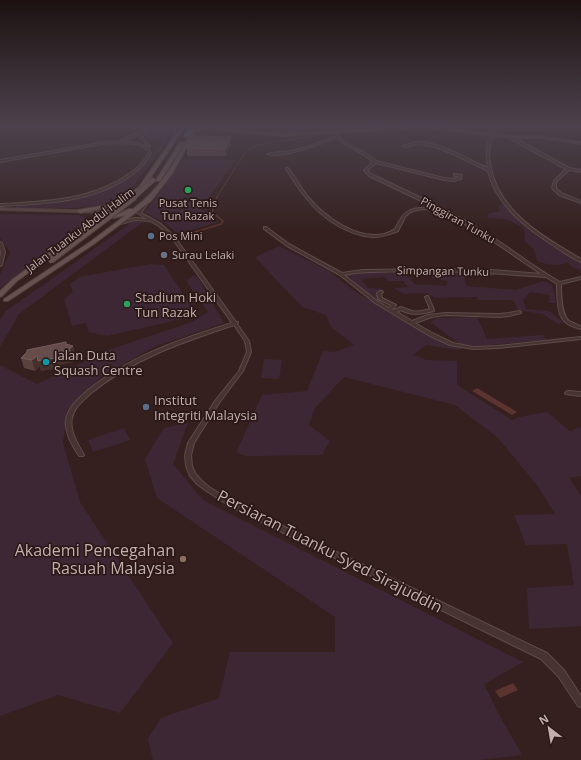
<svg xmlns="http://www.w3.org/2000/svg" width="581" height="760" font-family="'Open Sans',sans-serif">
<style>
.green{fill:#3e2734}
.water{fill:#5b3330}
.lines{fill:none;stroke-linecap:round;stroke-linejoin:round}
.stream-far1{stroke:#5b3330;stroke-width:1}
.stream{stroke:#5b3330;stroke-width:1.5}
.street-casing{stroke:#5e4b49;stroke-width:2}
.secondary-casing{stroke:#4f3d3b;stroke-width:2}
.primary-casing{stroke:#4f3d3b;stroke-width:2}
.highway-casing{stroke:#4d3b3a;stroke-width:2}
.street{fill:#463332;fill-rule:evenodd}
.secondary{fill:#594340;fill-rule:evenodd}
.primary{fill:#665150;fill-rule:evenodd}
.highway{fill:#4f696c;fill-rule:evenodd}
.primary-bridge-far1-casing{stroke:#4f3d3b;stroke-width:5.5;stroke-linecap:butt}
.primary-bridge-casing{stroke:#4f3d3b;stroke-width:8;stroke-linecap:butt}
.primary-bridge-far1{stroke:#665150;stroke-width:4.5}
.primary-bridge{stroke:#665150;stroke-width:6}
.wall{fill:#5b413f}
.shaded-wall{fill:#472f2d}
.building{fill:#664d4b;stroke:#755c5a}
.leisure-dot{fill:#2e9e5b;stroke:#2a1918;stroke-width:1.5}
.service-dot{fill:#5c6f8a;stroke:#2a1918;stroke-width:1.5}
.worship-dot{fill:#6b7280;stroke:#2a1918;stroke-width:1.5}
.culture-dot{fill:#0f9aa8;stroke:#2a1918;stroke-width:1.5}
.education-dot{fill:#8d6e63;stroke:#2a1918;stroke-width:1.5}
.labels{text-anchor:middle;stroke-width:3.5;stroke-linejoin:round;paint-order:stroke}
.far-poi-label{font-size:11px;fill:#c3aeab;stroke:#2a1918;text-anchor:start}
.far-street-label{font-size:11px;fill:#c3aeab;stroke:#2a1918}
.poi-label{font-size:13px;fill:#c3aeab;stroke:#2a1918;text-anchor:start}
.near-poi-label{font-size:16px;fill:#c3aeab;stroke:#2a1918;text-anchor:end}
.near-street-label{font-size:16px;fill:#c3aeab;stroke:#2a1918}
</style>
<rect width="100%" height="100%" fill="#35201f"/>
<path class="green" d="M272,125H313L306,131L268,129Z
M166,129L173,134L127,194L113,201L96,206L75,208H16V206L89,196L109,188L133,175L159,147L162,139H146L144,134Z
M183,159L236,160L228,172L231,173L226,174L201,208L218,222L178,234L165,223L144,212L155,199Z
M501,205H506L512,213L544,241L581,263V271L572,267L568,263C557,266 547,265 537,261L534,249L524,241L525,234L523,227L506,219L489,218L487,216L489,213L500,211L499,207Z
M0,214L78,215L88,218L89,221L85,225L0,288V275L10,252L0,238Z
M132,222H143L19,314L0,347V320L6,311Z
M279,246L329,271L354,291L443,343L463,348L459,350L426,345L413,355L427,360L457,361V385L512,420L519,417L547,412L570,431L581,427V476L569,478L581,496V626L529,629L527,588L574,585L567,544L526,545L514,515L555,514L537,485L498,438L455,405L344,377L315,408L309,425L330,441L322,455L247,456L236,453L262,395L307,391L323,351L334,352L354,345L331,327L326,315L302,307L255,257Z
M151,264L164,265L193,309L182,319L107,336L89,332L86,323L72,326L64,299L73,292L70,284L79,277Z
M428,272L494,273V276L464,277L466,286L516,290L544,281L552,285L556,303H549L550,295L530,292L523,301L526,309L549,311L564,323L558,324L543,314L518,310L513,300H478L476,297L435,298L426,293L403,294L394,288L408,287L403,281H388L384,277L361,279L368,288L383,289L380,302L372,297L347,275L357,273H406L414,284L446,286L448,281L433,279Z
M194,275L198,278L224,323L156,346L103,375L67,410L63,443L80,502L173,643L120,713L58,695L0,716V365L37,384L111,349L192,322L208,312L186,281Z
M477,317L487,339L543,335L547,340L476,346L460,344L430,322L437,318Z
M264,359L282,360L279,379L261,378Z
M188,423L173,464L203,500L523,662L484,684L497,711L522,755L480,760H153L148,739L161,718L219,698L230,652H335V617L157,498L145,459L164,428Z
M124,428L130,440L93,452L88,440Z"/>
<path class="water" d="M477,388L517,412L512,415L472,391Z
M513,683L518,690L500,698L495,691Z"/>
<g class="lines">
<path class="stream-far1" d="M216,198L245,153L258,145L306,137L320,125"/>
<path class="stream" d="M182,236L221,224L223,221L212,212L217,197"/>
<g class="street-casing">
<path id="street" d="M163,125H169L150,130L145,131L146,133L142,134V137L150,146L149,149L151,153C147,159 143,166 138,170C101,202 46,204 0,206V204C43,202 94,200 130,173C132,172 135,170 137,168C142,164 145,158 149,153C142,140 120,144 108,143L0,162V160L112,141L113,142C125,141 137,142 147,147L148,146L140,137V134L123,141L121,140L148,128Z
M487,125H490L493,129L490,135L489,136L488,135L491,129Z
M163,128H173L179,133L177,134L171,130H162Z
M334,131C337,134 339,138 343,141C354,149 366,151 376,161L444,178L454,179L459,177L454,176V174L462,175L461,179L454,181L444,180L376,163L367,170L371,174C409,192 447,209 483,231C509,247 533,267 560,282L581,277V279L561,284C561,294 561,314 569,321C573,323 577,325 581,326V329C574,327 566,325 562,318C557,312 557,292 557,284L546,277L472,272L417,271L370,272L355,273L344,275L377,301L389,308L391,305L378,299L377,293L380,291H382L383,292L381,294L382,298L396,305L392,310H394L401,307C413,312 416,313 430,309L425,297L427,296H428L434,310V311C422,314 412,316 401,310L397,312L412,321L428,315L446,313L499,314L509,313L519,311L521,312V313L509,316L499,317L446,315L432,317L415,323L434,334L453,343L473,347L498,346L581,337V339L498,348L473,349L450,345L430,336L375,303L340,275L287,246L264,229V227H266L289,244L342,273L363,270L436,269L491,270L541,274L481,233L439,210L423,209L413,211L409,213L405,217L398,231C390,234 381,238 372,237C347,235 322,218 307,199C299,190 293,179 286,169V168H288L291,172C297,180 302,190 309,198C325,217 357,240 384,234C388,233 392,231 395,229C405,207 413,207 436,208L369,176L364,170L373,162C363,151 347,148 336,138C320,144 283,159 267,154C274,152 284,152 292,151C307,148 321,142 335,136L333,132Z
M492,134L494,135C488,145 488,156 491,168C499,212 545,238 581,259V262C573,259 565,253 557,248C529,230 495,205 488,171L453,154L435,147L418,144L405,147L402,146C406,145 412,143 417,142C439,141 468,160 488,168C486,156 485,145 492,134Z
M509,136H511L569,168L581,170V172L569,170L556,182V188L561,193L581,201V203L559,195L552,188L554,181L566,169L509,138Z
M144,203L147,204L141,213L161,224L174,236L236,322H238V323L237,324L249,341L251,352L243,371L219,403L194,443L191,455L192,466L195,473L201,480L209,487L237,504L547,653L564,670L581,696V707L578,706L558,676L541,659L233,508L205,490L197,484L190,476L186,466L185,455L188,443L215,401L239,371L247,352L245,341L234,325C183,342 132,359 90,394C83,401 74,407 72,418C69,431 78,444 84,455L83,456H79C73,446 64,433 66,420C68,407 78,399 87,391C129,356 181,339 232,323L172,238L159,226L150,221L135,220L117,225V223L135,218L147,219L137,213Z
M0,242L2,243L5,252L2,265L0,266V257L1,252L0,249Z
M568,391L581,392V396L566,394L565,393L566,392Z"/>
</g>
<g class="secondary-casing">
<path id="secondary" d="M428,126L510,136H539L581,142V144L539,138H510L428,128L282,136L212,130H202L194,132L192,131L202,128H212L282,134Z
M0,208L108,211L110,212L108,213L0,210Z"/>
</g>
<g class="primary-casing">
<path id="primary" d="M182,125H186L143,189L108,215L118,214L129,209H133C163,187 177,158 195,125H199L172,174L151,201L94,244L8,301H4V299L90,242L126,215L114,218H104L17,281L2,296L0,297V291L13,279L113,206L80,213L77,211L78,210L107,205L116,201L118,202L139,187Z
M180,142L184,143L160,181H156V180Z"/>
</g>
<g class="highway-casing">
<path id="highway" d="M193,125H198L188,137H184V135Z"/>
</g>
<use href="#street" class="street"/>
<use href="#secondary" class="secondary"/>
<use href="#primary" class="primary"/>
<use href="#highway" class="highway"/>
<g class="primary-bridge-far1-casing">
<path id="primary-bridge-far1" d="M133,198L153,180"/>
</g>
<g class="primary-bridge-casing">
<path id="primary-bridge" d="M51,260L134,197"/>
</g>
<use href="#primary-bridge-far1" class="primary-bridge-far1"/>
<use href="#primary-bridge" class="primary-bridge"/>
</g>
<path class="wall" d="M327,125H340L339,129L325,130V126Z
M231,144L226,156H187V148Z
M66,344L73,346L75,356L72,359L73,362L62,364V367L41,371L40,366L35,371L24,368L21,358L27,352Z"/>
<path class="shaded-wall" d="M231,137V144L226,156L225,149Z
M73,346L75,356L72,359L73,362L62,364V367L41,371L40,366L35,371L32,360L37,356L59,354L69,349Z"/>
<path class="building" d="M327,125H339V126H325Z
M194,136L231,137L225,149L187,148Z
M66,342V344L73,346L69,349L70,352L59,354L60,357L38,361L37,356L32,360L21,358L27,352V350Z"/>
<linearGradient id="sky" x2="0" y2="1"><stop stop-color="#1d1211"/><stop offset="0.54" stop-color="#4b424d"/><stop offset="1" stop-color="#4b424d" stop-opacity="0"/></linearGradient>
<rect width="581" height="232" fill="url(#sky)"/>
<g class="leisure-dot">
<circle cx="188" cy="190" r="4"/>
<circle cx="127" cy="304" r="4"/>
</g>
<g class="service-dot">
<circle cx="151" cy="236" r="4"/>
<circle cx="146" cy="407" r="4"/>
</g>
<circle class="worship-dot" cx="164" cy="255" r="4"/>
<circle class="culture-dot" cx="46" cy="362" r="4"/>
<circle class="education-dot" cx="183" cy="559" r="4"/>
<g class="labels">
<g class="far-poi-label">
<text x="188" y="207" text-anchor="middle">Pusat Tenis<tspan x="188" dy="13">Tun Razak</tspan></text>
<text x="159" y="240">Pos Mini</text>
<text x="172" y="259">Surau Lelaki</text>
</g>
<g class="far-street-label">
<text transform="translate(458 220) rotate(29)" y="4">Pinggiran Tunku</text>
<text transform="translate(80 230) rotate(-37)" y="4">Jalan Tuanku Abdul Halim</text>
<text transform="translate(443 271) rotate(1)" y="4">Simpangan Tunku</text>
</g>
<g class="poi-label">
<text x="135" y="302">Stadium Hoki<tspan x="135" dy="15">Tun Razak</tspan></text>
<text x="54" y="360">Jalan Duta<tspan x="54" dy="15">Squash Centre</tspan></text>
<text x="154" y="405">Institut<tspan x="154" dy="15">Integriti Malaysia</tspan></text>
</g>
<g class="near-poi-label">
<text x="175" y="556">Akademi Pencegahan<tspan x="175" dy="18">Rasuah Malaysia</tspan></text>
</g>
<g class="near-street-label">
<text transform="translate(330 551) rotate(27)" y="6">Persiaran Tuanku Syed Sirajuddin</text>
</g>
</g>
<g transform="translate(549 728) rotate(329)" stroke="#2a1918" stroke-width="3" paint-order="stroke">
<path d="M0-3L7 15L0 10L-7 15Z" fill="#c3aeab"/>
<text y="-6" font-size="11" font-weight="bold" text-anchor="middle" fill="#c3aeab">N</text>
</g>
</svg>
